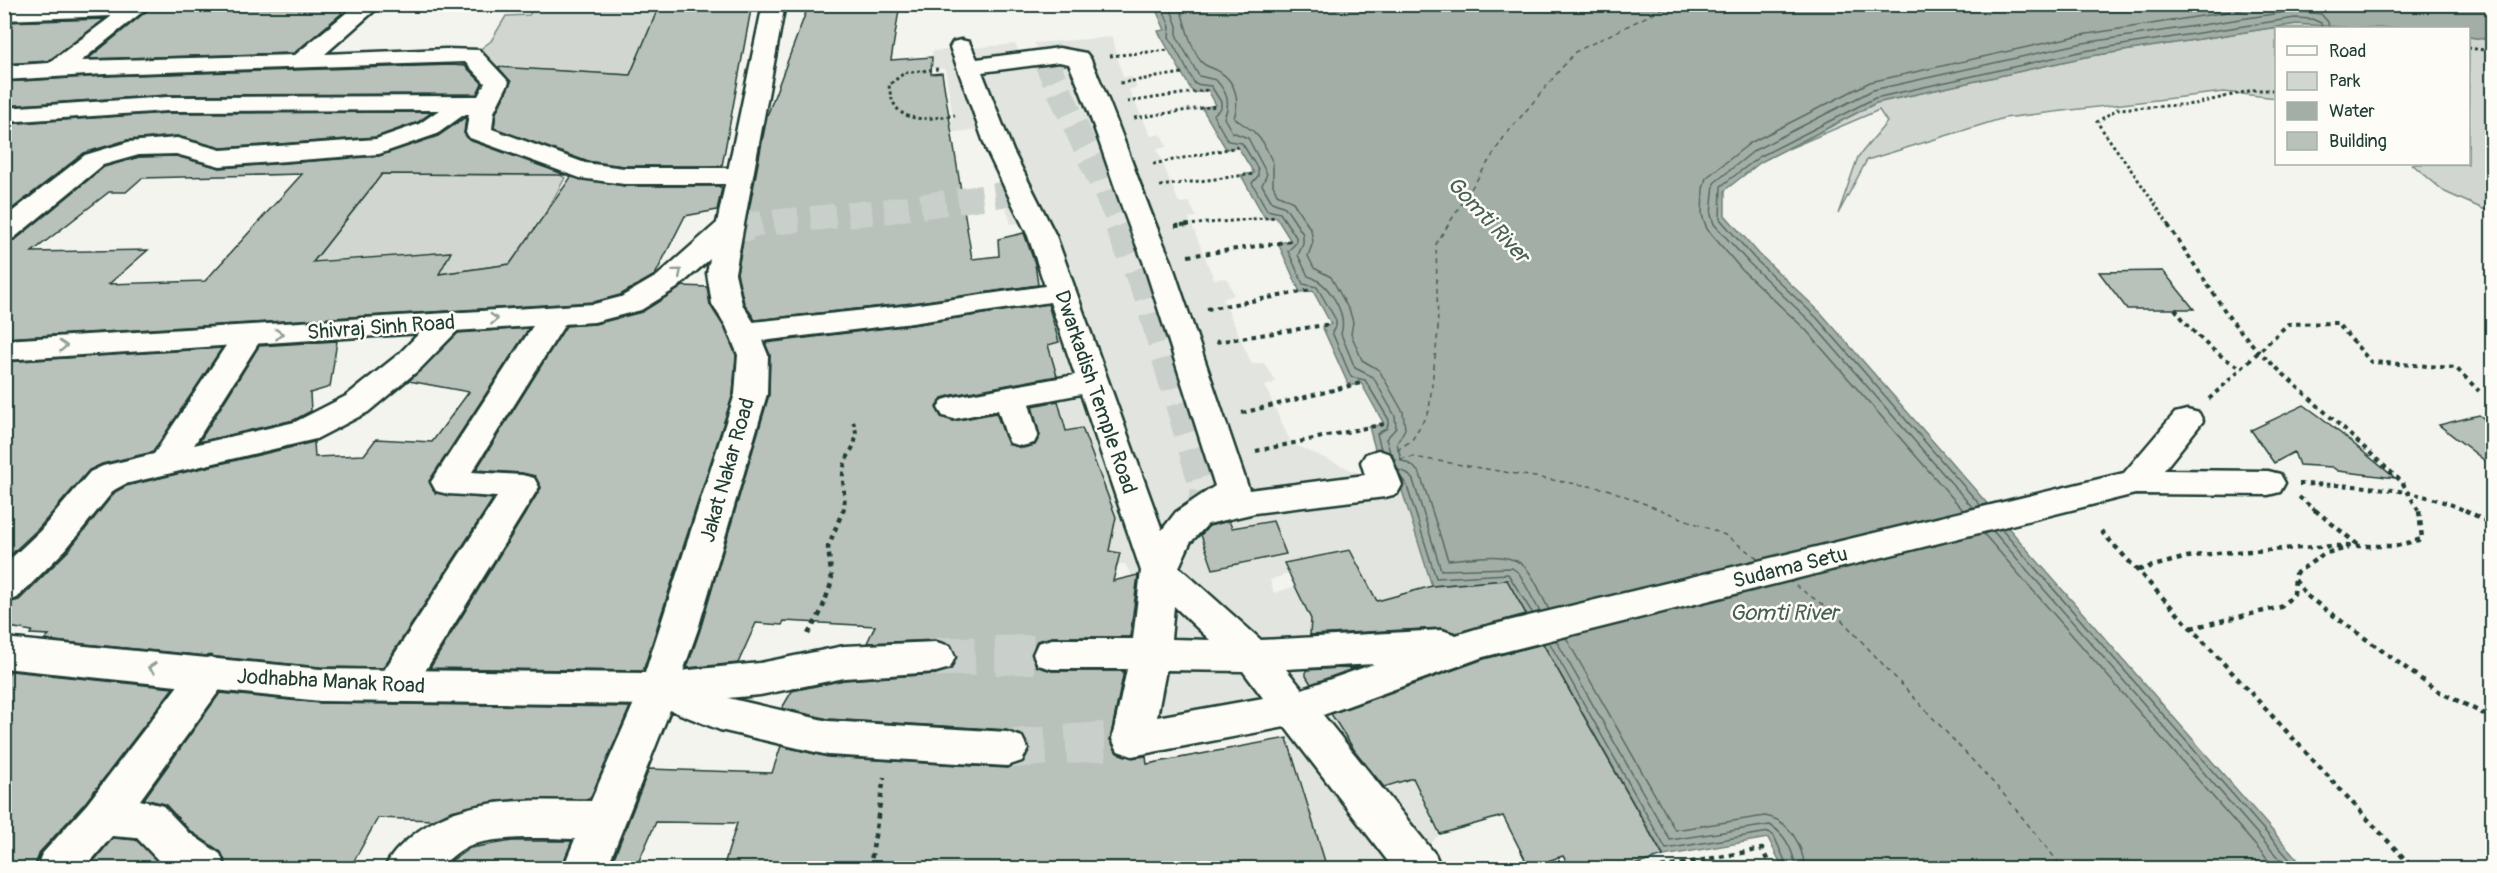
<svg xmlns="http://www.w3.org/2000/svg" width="2497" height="873" font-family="Pangolin,sans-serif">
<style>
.built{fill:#e2e5df}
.green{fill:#d1d6d1;stroke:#788a82;stroke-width:1.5}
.water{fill:#a3aea7;stroke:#6e8179;stroke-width:1.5}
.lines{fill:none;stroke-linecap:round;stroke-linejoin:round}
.shore{stroke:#546a62;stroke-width:1.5}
.ferry{stroke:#475f56;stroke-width:1.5;stroke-dasharray:5 4.5;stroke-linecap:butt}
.building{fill:#b9c1bb;stroke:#1f3d34;stroke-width:1.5;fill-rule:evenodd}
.minor-tunnel-far2{stroke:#c9cfca;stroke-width:25;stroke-dasharray:25 12;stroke-linecap:butt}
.minor-tunnel-far1{stroke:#c9cfca;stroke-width:31;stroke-dasharray:31 16;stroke-linecap:butt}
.minor-tunnel{stroke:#c9cfca;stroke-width:39;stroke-dasharray:39 20;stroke-linecap:butt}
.minor-casing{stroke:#1f3d34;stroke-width:5}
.major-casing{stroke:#1f3d34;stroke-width:5}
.path-far2{stroke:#1f3d34;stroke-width:3;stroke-dasharray:3 3;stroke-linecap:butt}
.path-far1{stroke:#1f3d34;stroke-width:4;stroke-dasharray:4.5 4.5;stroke-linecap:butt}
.path{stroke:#1f3d34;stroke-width:4.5;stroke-dasharray:5 5;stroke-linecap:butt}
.minor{fill:#fdfcf7;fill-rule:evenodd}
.major{fill:#fdfcf7;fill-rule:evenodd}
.oneway{stroke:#8e9c96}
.labels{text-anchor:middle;stroke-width:5;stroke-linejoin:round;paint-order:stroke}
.street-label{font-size:21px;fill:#1f3d34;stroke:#fdfcf7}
.water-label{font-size:22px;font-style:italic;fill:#475f56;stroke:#fdfcf7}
</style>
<rect width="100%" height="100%" fill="#f4f4ef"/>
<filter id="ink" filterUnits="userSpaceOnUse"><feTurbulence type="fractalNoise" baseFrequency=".0167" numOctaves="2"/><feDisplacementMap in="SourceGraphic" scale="12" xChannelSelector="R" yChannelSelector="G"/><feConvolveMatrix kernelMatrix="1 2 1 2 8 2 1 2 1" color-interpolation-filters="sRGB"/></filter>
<g filter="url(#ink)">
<path class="built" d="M1112,37L1123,77L1131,76L1137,87L1129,90L1151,136L1161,134L1167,147L1157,149L1179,203L1189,202L1197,217L1189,218L1214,279L1227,278L1234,295L1223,299L1252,364L1264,363L1276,382L1265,386L1291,443L1385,485L1400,484L1436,586L1334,613L1365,580L1349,550L1310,558L1290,573L1270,580L1274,593L1295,586L1311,619L1306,676L1381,787L1413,778L1440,834L1414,861L1388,868H1327L1281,712L1132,739L1145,676L1034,668L1042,639L1061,631L1130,637L1139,575L1132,576L1125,564H1117L1120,553L1109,551L1116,517L1082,428L1066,431L1057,398V377L1048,345L1059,342L1048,300L1032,301L1022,272L1036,269L1027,232L1022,233L1020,223L1011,224L981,129L949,133V125L953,117L945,69L931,68L932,51L1015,44L1024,59L1043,57L1034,43Z"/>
<path class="green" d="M536,5H660L630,75L525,69L493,106L479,133L467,136L433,132L442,115L436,104L467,59L491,41L506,16L529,15Z
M2296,24L2355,28H2276V98L2224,92L2004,118L1867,160L1838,214L1858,157L1887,122L1879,110L1788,149L1876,103L2085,57Z
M2469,37L2492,40V213L2445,192L2412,164H2468Z
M544,165L565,178L544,216L510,264L439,274L450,252L310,266L382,174L530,175Z"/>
<path class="water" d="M1154,5H2492V40L2469,37L2468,28H2355L2296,24L2085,57L1876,103L1761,162L1725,190V215L1759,254L1821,313L2305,868H1783L1768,838L1664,856L1507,580L1432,586L1400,484L1385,485L1369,427L1384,424L1361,383L1349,386L1322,326L1331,324L1313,291L1300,292L1278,243L1291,241L1276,217L1265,218L1241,175L1254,173L1238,147L1226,149L1202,108L1216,105L1208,90L1193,93L1158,31L1165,30Z"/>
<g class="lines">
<path class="shore" d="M1161,4L1170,27L1169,37L1195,84L1211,86L1221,102V108L1213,115L1228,141L1242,143L1258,169V176L1252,183L1267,210L1280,213L1296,237V243L1288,251L1303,284L1317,287L1336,320V326L1332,332L1351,377L1365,380L1389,420L1387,428L1377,434L1381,449
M1169,4L1177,26V37L1199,76L1216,80C1227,92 1231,103 1224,118L1232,132L1248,138L1267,174L1262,185L1272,202L1285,207L1303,234V244L1298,255L1308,276C1328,282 1348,313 1341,334L1355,368L1373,377L1395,416L1396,428L1386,439L1390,452
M1179,4C1185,22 1188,41 1198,57C1204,68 1211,66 1220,72C1236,82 1240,101 1234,118L1253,131L1263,142L1273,163V185L1277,194L1293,202L1311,230L1313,242L1308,256L1314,268L1331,277L1350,312L1353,322L1351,334L1362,360L1379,370L1403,412L1405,429L1397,443L1401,460L1413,466L1420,474L1448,560C1470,559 1510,549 1526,568C1536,579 1542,597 1549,610
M1398,470L1407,473L1413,480L1441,570L1512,568L1519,573L1540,612
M1401,478L1406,483L1436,578L1508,574L1533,614
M1981,506L1817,318L1754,258L1720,219L1721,186L1759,157L1875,98L2084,51L2295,18L2312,19L2321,23L2322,28
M1973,508L1812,323L1749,263L1714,224L1711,215L1714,183L1755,150L1873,90L2083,43L2293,11L2321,14L2328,22L2329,28
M1963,510L1805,329L1742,270L1707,229L1702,215L1703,189L1706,178L1750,143L1870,82L2081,35L2278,4
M2001,529L2297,868
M1993,531L2287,868
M1983,533L2275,868
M1566,638L1675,830L1765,816C1790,820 1802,845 1805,868
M1556,640L1670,840L1770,825C1785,834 1793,851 1796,868
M1549,642L1666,849L1769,832L1774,836L1788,868"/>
<path class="ferry" d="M1389,456L1412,440L1429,411L1438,331L1436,244L1504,137L1575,52L1672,4
M1391,460L1414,457L1607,489L1725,535L1760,560
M1788,580L1837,615L2001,791L2063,868"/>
</g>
<path class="building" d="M148,4H342L341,14L294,53L88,59L148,10Z
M660,4H752L722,166H624L586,161L494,128L496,113L511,82L498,67L630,75Z
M809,4H900L891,60L932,57L931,74L942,73L972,259L999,256L998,239L1024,233L1035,264L1038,285L912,303L755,320L744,303L737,273L767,116Z
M105,19L48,61L4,64V22Z
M451,65L465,66L482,83L477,94L167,95L4,106V82L105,76Z
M432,112L418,122L376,137L221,148L177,136L127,140L84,153L4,215V124L167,113Z
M466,117L464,133L469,140L566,175L382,174L313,262L451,252L439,274L510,264L571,177L624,186H718L722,188L717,210L685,216L655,275L620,295L594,302L4,338V242L15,240L104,167L139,157L176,156L220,168L379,156L438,136ZM302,174L205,281L109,284L148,250L32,252L109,192H126L142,178Z
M2163,271L2194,309H2127L2099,272Z
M683,286L707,287L710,305L724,327L736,355L733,394L643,671L430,668L541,488L535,476L522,473L476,470L566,326L595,324L642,312Z
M1048,304L1059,342L1048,345L1057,376L953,395L942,398L936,407L941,417L953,421L996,413L1008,444L1023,448L1035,445L1040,436L1032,406L1058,401L1066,431L1082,428L1116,517L1109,551L1120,553L1113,581L1138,575L1130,637H1052L1037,641L1031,653L1036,666L1052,671H1124L1110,740L1117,753L1131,758L1146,756L1147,764L1287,738L1327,868H723L737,823L656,822L638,863H612L649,769L772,773L781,746L828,757L1007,768L1024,762L1030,750L1024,736L1008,730L828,719L782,708L792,691L844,680L936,674L951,670L957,658L952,645L937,640L867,643L875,626L784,621L782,625L756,623L738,663L687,668L700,630L769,395L770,355L765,343L912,325Z
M529,328L429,481L435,493L493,499L383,668L320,667L44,640L49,635L30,634L32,631L4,626V604L19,600L68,551L115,492L126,486L314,442L315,457L364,455L376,439L432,442L469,392L409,381L458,333Z
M337,341L330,387L310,393L311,411L294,420L199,442L259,346Z
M222,348L153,452L102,464L89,470L38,529L4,561V362Z
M2304,405L2322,418L2395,478L2338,471L2332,467L2299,465L2294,452L2274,463L2251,430Z
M2479,415L2493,425V467L2439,425Z
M1229,521L1232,528L1273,521L1286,554L1213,569L1201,535L1209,526Z
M1350,550L1377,601L1432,586L1507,580L1526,614L1456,633L1442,628L1310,635L1311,619L1284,563Z
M1543,644L1621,782L1663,856L1625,868H1570L1563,856L1529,867L1503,816L1440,834L1413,778L1384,787L1355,751L1331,714L1484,659Z
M1358,667L1311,684L1306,676V670Z
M11,671L173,688L85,803L40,852L34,868H4V678Z
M220,693L320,703L630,707L590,799L497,801L451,811L433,820L378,818L350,868H228L221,852L189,830L165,804L144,799Z
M113,838L136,840L166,868H88Z
M512,841H572L561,868H441L470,848Z"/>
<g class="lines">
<path class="minor-tunnel-far2" d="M1044,57L1121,226
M737,226L886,211L1020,192"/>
<path class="minor-tunnel-far1" d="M1120,225L1149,295L1206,491L1201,512
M729,227L752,225"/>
<path class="minor-tunnel" d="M1201,513L1202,510
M936,657L1052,654
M1007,749L1132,739"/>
<g class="minor-casing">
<path id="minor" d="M54,4H145L147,8L81,61L295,55L357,4H382L325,54L446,49L479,50L509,82L494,112L492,129L585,163L624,168H739L748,170L752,176L748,182L739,184H624L580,178L470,138L466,133L469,114L462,116L437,134L379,154L220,166L176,154L139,155L103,165L14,238L4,240V218L85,155L128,142L177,138L221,150L376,139L419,124L439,110L167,111L4,122V108L167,97L478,96L485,83L465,62L105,74L4,80V66L49,63L112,16L4,20V6Z
M961,40L969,42L977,59L1059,48L1086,53L1090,58C1121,124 1141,194 1171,261L1249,490L1365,475L1361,462L1366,454L1378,450L1390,454L1402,485L1397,494L1385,497L1255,513L1208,524L1190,543L1179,567L1261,640L1442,630L1456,635L1479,628L2124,473L2175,413L2187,410L2199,413L2203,421L2164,470L2268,471L2280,474L2285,483L2280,492L2268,495L2135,494L1483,657L1323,715L1435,854L1441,868H1393L1285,727L1132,756L1118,751L1112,739L1127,669H1052L1038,665L1033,654L1038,643L1052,639H1133L1141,571L1081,394L1029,404L1038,435L1034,443L1022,446L1010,443L1006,435L998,410L954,419L943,416L938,408L943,400L954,397L1075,375L1050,302L912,323L744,343L733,340L729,333L733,326L744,323L912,305L1045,286L1028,236L987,151L950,47L953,42ZM1059,62L1069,64C1098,128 1115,196 1143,261L1215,486L1176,512L1162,530L1056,236L1013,151L982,72ZM1174,606L1210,640L1171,639ZM1374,664L1302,689L1286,669ZM1166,670L1243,671L1263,698L1157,717Z
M555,307L566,309L570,316L472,472L522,475L534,478L539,487L409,697L395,702L381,697L375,686L381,675L497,497L448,494L436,491L431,482L544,309Z
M447,314L458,316L462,323L458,330L421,368L368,412L316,439L125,484L114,490L66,549L17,598L4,602V565L40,531L90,472L103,466L154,454L237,329L248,326L259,329L263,336L194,445L295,422L346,396L399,354L436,316Z
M936,642L950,646L955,657L950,668L936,672L844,678L760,695L728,698L828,721L1007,732L1022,737L1028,749L1022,761L1007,766L828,755L720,730L670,710L607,868H563L575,839C542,838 507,836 474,844C459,848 451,859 439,867C432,871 394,869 385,868C391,854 399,847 411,837C462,794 530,801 591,801L645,678L659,673L760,663L844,646Z
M210,657L224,662L230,673L224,684L140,800L163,806L188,832L220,854L226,868H169L158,860L137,838L112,836L85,868H36L42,854L87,804L196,662Z"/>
</g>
<g class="major-casing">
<path id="major" d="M763,4H785L735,273L742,304L756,326L768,355L767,394L698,629L673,700L659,705L320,701L4,668V638L320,669L645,673L735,394L738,355L726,326L712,304L707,273L710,259L677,288L641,310L594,322L4,360V340L594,304L621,297L657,276L717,223Z"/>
</g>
<path class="path-far2" d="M2468,48L2492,51
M1110,56L1169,50
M938,69L904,73L889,85C893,126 923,120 955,115
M1120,83L1182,73
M1127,102L1208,90
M1134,118L1216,106
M1153,164L1238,147
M1160,186L1254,174
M1175,226L1276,217
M2169,226C2147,190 2121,157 2097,122L2117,109L2195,104L2253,90H2276"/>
<path class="path-far1" d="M2168,225L2231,320L2259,352L2402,482L2419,512
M1175,226L1190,225
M1188,256L1292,241
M1207,309L1312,290
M2175,309C2194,334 2213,354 2242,368
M1216,342L1331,324
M2209,399L2288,324L2337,323L2371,362L2456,368L2479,391
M1242,413L1361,383
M1256,451L1384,424
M2299,484C2355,485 2417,487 2468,512
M2299,497L2317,512
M843,512C847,498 842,487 843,473C844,453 863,445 853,422"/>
<path class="path" d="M2315,510L2358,545
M2465,510L2492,524
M2101,531L2413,868
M2138,570L2187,557L2218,553L2333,546H2396L2422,539L2419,510
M2295,580L2307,596L2436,690L2492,718
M2191,628L2281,607L2294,594L2295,574L2325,553L2349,548
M808,634L821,612L832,581L828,547L843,510
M870,868L884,777
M1661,868L1762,849L1771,868"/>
<use href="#minor" class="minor"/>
<use href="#major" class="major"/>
</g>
<defs><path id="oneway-chevron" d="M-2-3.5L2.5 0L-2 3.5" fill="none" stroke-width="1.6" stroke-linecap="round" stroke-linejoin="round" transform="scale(1.5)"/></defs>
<g class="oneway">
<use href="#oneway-chevron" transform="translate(678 272) rotate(-40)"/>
<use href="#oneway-chevron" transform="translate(494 319) rotate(-3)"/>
<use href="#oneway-chevron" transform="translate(279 334) rotate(-4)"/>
<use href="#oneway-chevron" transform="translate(63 346) rotate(-3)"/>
<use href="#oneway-chevron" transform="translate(152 668) rotate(-174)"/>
</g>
</g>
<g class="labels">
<g class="street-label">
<text transform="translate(381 327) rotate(-4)" y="7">Shivraj Sinh Road</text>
<text transform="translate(1096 392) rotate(71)" y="7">Dwarkadish Temple Road</text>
<text transform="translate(727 470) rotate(-74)" y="7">Jakat Nakar Road</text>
<text transform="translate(1790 567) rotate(-14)" y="7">Sudama Setu</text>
<text transform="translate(331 681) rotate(3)" y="7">Jodhabha Manak Road</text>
</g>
<g class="water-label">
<text transform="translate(1489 219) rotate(47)" y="8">Gomti River</text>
<text x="1784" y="620">Gomti River</text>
</g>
</g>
<rect width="2497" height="873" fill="none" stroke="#fdfcf7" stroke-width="24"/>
<rect x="12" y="12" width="2473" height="849" fill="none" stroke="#1f3d34" stroke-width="2" filter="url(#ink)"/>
<rect x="2275" y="27" width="195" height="138" fill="#fdfcf7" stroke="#a4b0a9" stroke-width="1.5"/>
<rect x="2287" y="46" width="30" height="9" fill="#fdfcf7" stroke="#a4b0a9" stroke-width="1.5"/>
<text x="2329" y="57" font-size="18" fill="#1f3d34">Road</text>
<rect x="2287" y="72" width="30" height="18" fill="#d1d6d1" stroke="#a4b0a9" stroke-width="1.5"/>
<text x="2329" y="87" font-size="18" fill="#1f3d34">Park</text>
<rect x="2287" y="102" width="30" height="18" fill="#a3aea7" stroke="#a4b0a9" stroke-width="1.5"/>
<text x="2329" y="117" font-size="18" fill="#1f3d34">Water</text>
<rect x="2287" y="132" width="30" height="18" fill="#b9c1bb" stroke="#a4b0a9" stroke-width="1.5"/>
<text x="2329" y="147" font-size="18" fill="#1f3d34">Building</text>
</svg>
